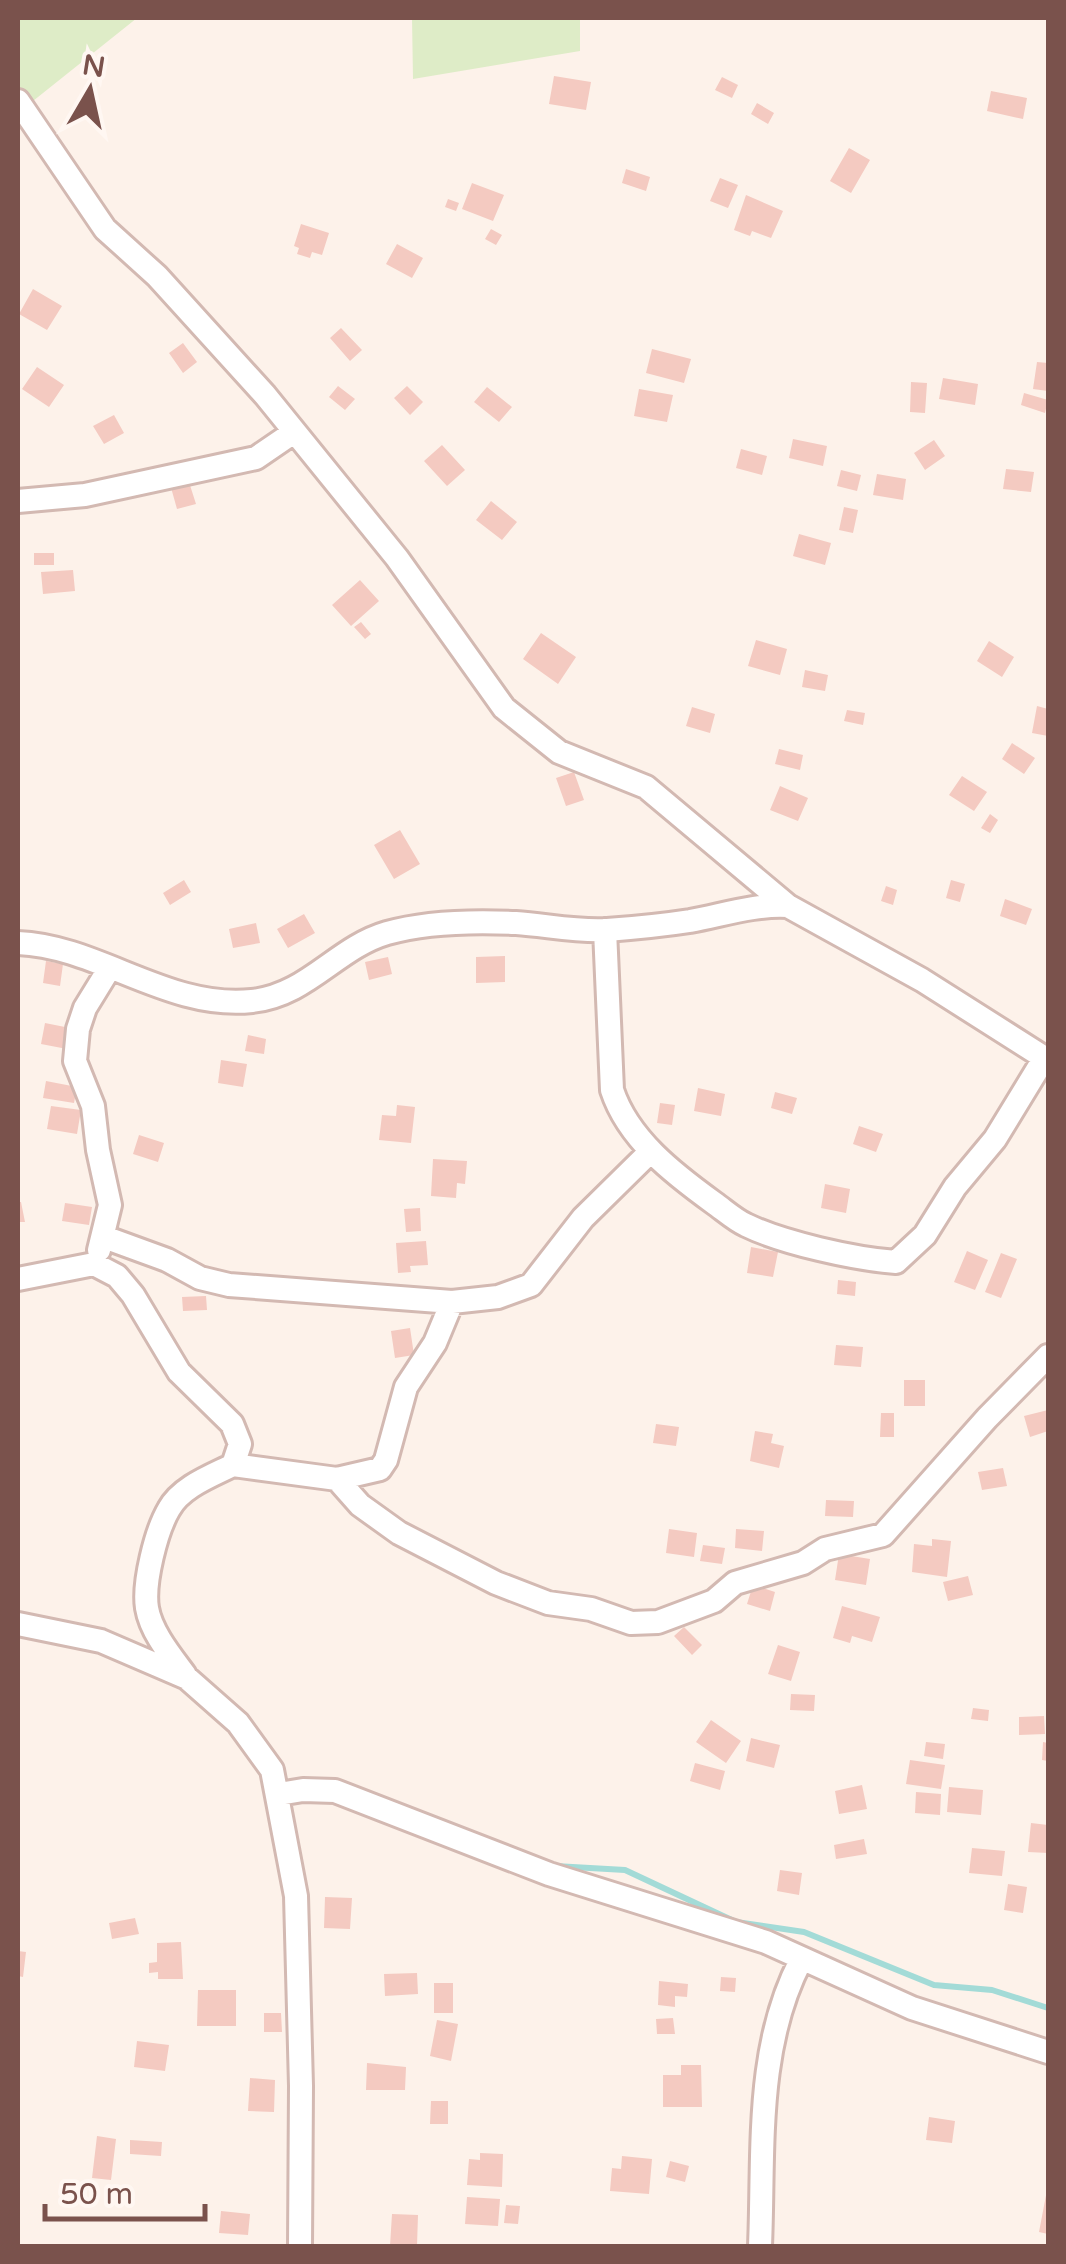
<svg xmlns="http://www.w3.org/2000/svg" width="1066" height="2264" font-family="'Varela Round',sans-serif">
<style>
.green{fill:#deecc7}
.lines{fill:none;stroke-linecap:round;stroke-linejoin:round}
.stream{stroke:#a3dbd7;stroke-width:6}
.building{fill:#f4cac1}
.minor-casing{stroke:#d3b9b2;stroke-width:28}
.minor{stroke:#fff;stroke-width:22}
</style>
<rect width="100%" height="100%" fill="#fdf2ea"/>
<path class="green" d="M18,18H137L33,101L18,96Z
M412,18H580V51L413,79Z"/>
<g class="lines">
<path class="stream" d="M555,1866L625,1870L736,1922L804,1932L934,1985L992,1990L1048,2008"/>
</g>
<path class="building" d="M554,76L591,82L586,110L549,104Z
M722,77L738,85L732,98L715,90Z
M991,91L1027,98L1023,119L987,111Z
M757,103L774,113L768,124L751,114Z
M849,148L870,160L851,193L830,181Z
M626,169L650,177L646,191L622,183Z
M720,178L738,185L728,208L710,201Z
M472,183L504,195L493,221L462,209Z
M746,195L783,211L771,238L752,231L750,236L734,230Z
M448,199L459,203L456,211L445,207Z
M301,224L329,233L322,255L312,252L310,258L297,254L299,248L294,246Z
M491,229L502,235L496,245L485,239Z
M397,244L423,258L412,278L386,264Z
M33,289L62,306L47,330L19,314Z
M341,328L362,350L350,361L330,338Z
M183,343L197,362L183,373L169,353Z
M652,349L691,359L684,383L646,373Z
M1037,362L1048,363V391L1033,389Z
M37,367L64,385L49,407L22,389Z
M943,378L978,384L975,405L939,399Z
M911,382L927,383L925,413L910,412Z
M338,386L355,399L345,410L329,397Z
M407,386L423,402L410,415L394,398Z
M487,387L512,407L499,422L474,402Z
M639,389L673,395L667,422L634,416Z
M1024,393L1048,400L1045,413L1021,405Z
M114,415L124,433L104,444L93,426Z
M793,439L827,446L823,466L789,458Z
M934,440L945,456L925,470L914,453Z
M442,445L465,470L447,486L424,461Z
M741,449L767,456L762,475L736,468Z
M1006,469L1034,472L1031,492L1003,489Z
M841,470L861,475L857,491L837,486Z
M877,474L906,479L903,500L873,495Z
M188,479L196,504L177,509L170,484Z
M491,501L517,522L502,540L476,520Z
M844,507L858,510L853,533L839,530Z
M799,534L831,543L825,565L793,556Z
M34,553H54V565H34Z
M73,570L75,591L43,594L41,572Z
M360,580L379,601L351,626L332,605Z
M361,622L371,634L365,639L354,627Z
M541,633L576,657L558,684L523,659Z
M756,640L787,649L780,675L748,666Z
M989,641L1014,657L1002,677L977,661Z
M805,670L828,675L825,691L802,687Z
M1037,706L1048,709V736L1032,733Z
M692,707L715,714L710,733L686,726Z
M847,710L865,713L863,725L844,721Z
M1012,743L1035,758L1024,774L1002,759Z
M779,749L803,755L800,770L775,764Z
M574,772L584,800L566,806L556,778Z
M962,776L987,792L974,811L949,795Z
M780,786L808,798L798,821L770,810Z
M990,814L998,820L990,833L981,828Z
M400,830L420,864L394,879L374,845Z
M184,880L191,892L170,905L163,893Z
M951,880L965,884L960,902L946,898Z
M886,886L897,890L893,905L881,901Z
M1005,899L1032,909L1026,925L1000,916Z
M304,914L315,933L288,948L277,929Z
M256,923L260,943L233,948L229,929Z
M505,956V982L476,983V957Z
M388,957L392,974L369,980L365,962Z
M46,961L63,964L60,986L43,983Z
M45,1023L70,1028L67,1049L41,1044Z
M248,1035L266,1039L264,1054L245,1051Z
M221,1060L247,1064L243,1087L218,1083Z
M46,1081L77,1087L74,1103L43,1098Z
M698,1088L725,1094L721,1116L694,1111Z
M775,1092L797,1098L792,1114L771,1108Z
M660,1103L675,1105L672,1125L657,1123Z
M397,1105L415,1107L411,1143L379,1140L382,1115L396,1116Z
M51,1106L81,1110L77,1134L47,1129Z
M859,1126L883,1134L876,1152L853,1144Z
M139,1135L164,1143L158,1162L133,1154Z
M433,1159L467,1161L465,1184L457,1183L456,1198L431,1196Z
M825,1184L850,1189L846,1213L821,1208Z
M18,1202H21L25,1222H18Z
M65,1203L92,1207L89,1225L62,1221Z
M420,1208L421,1231L406,1232L404,1209Z
M426,1241L428,1265L410,1266L411,1272L398,1273L396,1243Z
M751,1247L778,1252L773,1277L747,1273Z
M967,1251L988,1260L975,1290L954,1282Z
M1001,1253L1017,1259L1001,1298L985,1292Z
M838,1280L856,1282L855,1296L837,1294Z
M206,1296L207,1310L183,1311L182,1297Z
M410,1328L414,1355L395,1358L391,1331Z
M836,1345L863,1347L861,1367L834,1365Z
M904,1380H925V1406H904Z
M1048,1410V1431L1030,1437L1024,1416Z
M881,1413H894V1437H880Z
M656,1424L679,1427L676,1446L653,1443Z
M755,1431L773,1434L771,1443L784,1446L779,1468L750,1461Z
M1003,1468L1007,1486L982,1490L978,1472Z
M826,1500L854,1501L853,1517L825,1516Z
M669,1529L697,1533L694,1557L666,1553Z
M736,1529L764,1531L762,1551L735,1548Z
M932,1539L951,1541L947,1577L912,1572L914,1544L932,1546Z
M703,1545L725,1548L722,1564L700,1561Z
M839,1554L870,1559L866,1585L835,1580Z
M968,1576L973,1595L948,1601L943,1582Z
M753,1585L775,1592L770,1611L747,1604Z
M842,1606L880,1617L872,1642L852,1636L850,1643L833,1638Z
M684,1627L702,1645L692,1655L674,1636Z
M778,1645L800,1652L791,1681L768,1674Z
M791,1694L815,1695L814,1711L790,1710Z
M973,1708L989,1710L988,1721L971,1719Z
M1044,1716L1045,1734L1019,1735V1717Z
M711,1720L741,1741L726,1763L696,1742Z
M751,1738L780,1745L774,1768L746,1761Z
M926,1742L945,1744L943,1759L924,1756Z
M1043,1742L1048,1743V1761L1042,1760Z
M910,1760L945,1765L941,1789L906,1784Z
M695,1763L725,1771L720,1790L690,1781Z
M862,1785L867,1809L839,1814L835,1791Z
M949,1787L983,1790L981,1815L947,1812Z
M916,1792L941,1794L940,1815L915,1813Z
M1031,1823L1048,1825V1853L1028,1852Z
M864,1839L867,1854L836,1859L834,1845Z
M972,1848L1005,1851L1002,1876L969,1873Z
M780,1870L802,1873L799,1895L777,1891Z
M1008,1884L1027,1887L1023,1913L1004,1910Z
M325,1897L352,1898L350,1929L324,1928Z
M135,1918L139,1934L112,1939L109,1923Z
M181,1942L183,1979H158V1972L149,1973V1963L157,1962V1943Z
M18,1951L26,1952L23,1977L18,1976Z
M417,1973L418,1994L385,1996L384,1974Z
M721,1977L736,1978L735,1992L720,1991Z
M659,1981L688,1984L687,1997L675,1996V2007L658,2005Z
M434,1983H453V2013H434Z
M198,1990H236V2026H197Z
M264,2013H281L282,2032H264Z
M673,2018L675,2034H657L656,2019Z
M437,2020L458,2024L451,2061L430,2056Z
M137,2041L169,2045L165,2071L134,2067Z
M367,2063L406,2067L405,2090H366Z
M681,2065H701L702,2107H663V2075H681Z
M250,2078L275,2080L274,2112L248,2111Z
M431,2101H448V2124H430Z
M929,2117L955,2121L952,2143L926,2140Z
M97,2136L116,2139L111,2180L92,2178Z
M130,2140L162,2142L161,2156L130,2154Z
M480,2153L503,2154L502,2187L467,2185L469,2159L480,2160Z
M622,2156L652,2159L649,2194L610,2191L612,2168L621,2169Z
M670,2161L689,2166L685,2182L666,2177Z
M1047,2190H1048V2234L1039,2232Z
M467,2197L500,2199L498,2226L465,2224Z
M506,2205L520,2206L518,2224L504,2223Z
M221,2211L250,2214L248,2235L219,2233Z
M392,2214L418,2215L417,2246H390Z"/>
<g class="lines">
<g class="minor-casing">
<path id="minor" d="M18,101L105,229L157,276L265,395L397,558L504,708L559,752L646,787L788,906L922,980L1048,1060
M18,501L85,495L256,458L294,432
M605,930L612,1090C628,1139 674,1174 714,1203C724,1210 735,1220 746,1225C783,1243 855,1259 896,1262L925,1235L955,1187L995,1139L1045,1057
M18,943C98,946 168,1010 252,1001C308,995 336,948 387,933C426,922 475,921 516,923C546,925 577,932 607,930C634,928 664,925 690,921C723,915 755,904 788,906
M104,1237L167,1260L200,1278L229,1285L452,1302L498,1297L531,1285L583,1218L651,1151
M99,1250L110,1205L98,1150L93,1106L75,1061L78,1029L85,1008L109,969
M18,1279L94,1264L117,1276L133,1295L179,1372L232,1424L240,1444L233,1465C211,1476 181,1487 169,1509C156,1531 143,1583 147,1608C151,1632 171,1656 185,1675
M233,1465L337,1479L380,1469L386,1460L406,1387L435,1343L452,1302
M337,1479L360,1505L399,1533L496,1583L548,1603L591,1609L631,1623L658,1622L714,1601L735,1583L803,1563L825,1549L883,1535L987,1418L1048,1356
M18,1624L101,1641L187,1678L238,1723L272,1770L296,1896L301,2086L300,2246
M279,1794L303,1790L335,1791L549,1874L766,1942L912,2008L1048,2052
M760,2246C764,2150 755,2048 801,1960"/>
</g>
<use href="#minor" class="minor"/>
</g>
<rect width="1066" height="2264" fill="none" stroke="#7a524c" stroke-width="40"/>
<g transform="translate(90 90) rotate(9)" stroke="#fff7f2" stroke-width="8" paint-order="stroke">
<path d="M0-8L18 38L0 25L-18 38Z" fill="#7a524c"/>
<text y="-15" font-size="28" font-weight="bold" text-anchor="middle" fill="#7a524c">N</text>
</g>
<path d="M45 2204v15h160v-15" fill="none" stroke="#7a524c" stroke-width="5"/>
<text x="60" y="2204" font-size="30" fill="#7a524c" stroke="#fff7f2" stroke-width="8" paint-order="stroke">50 m</text>
</svg>
